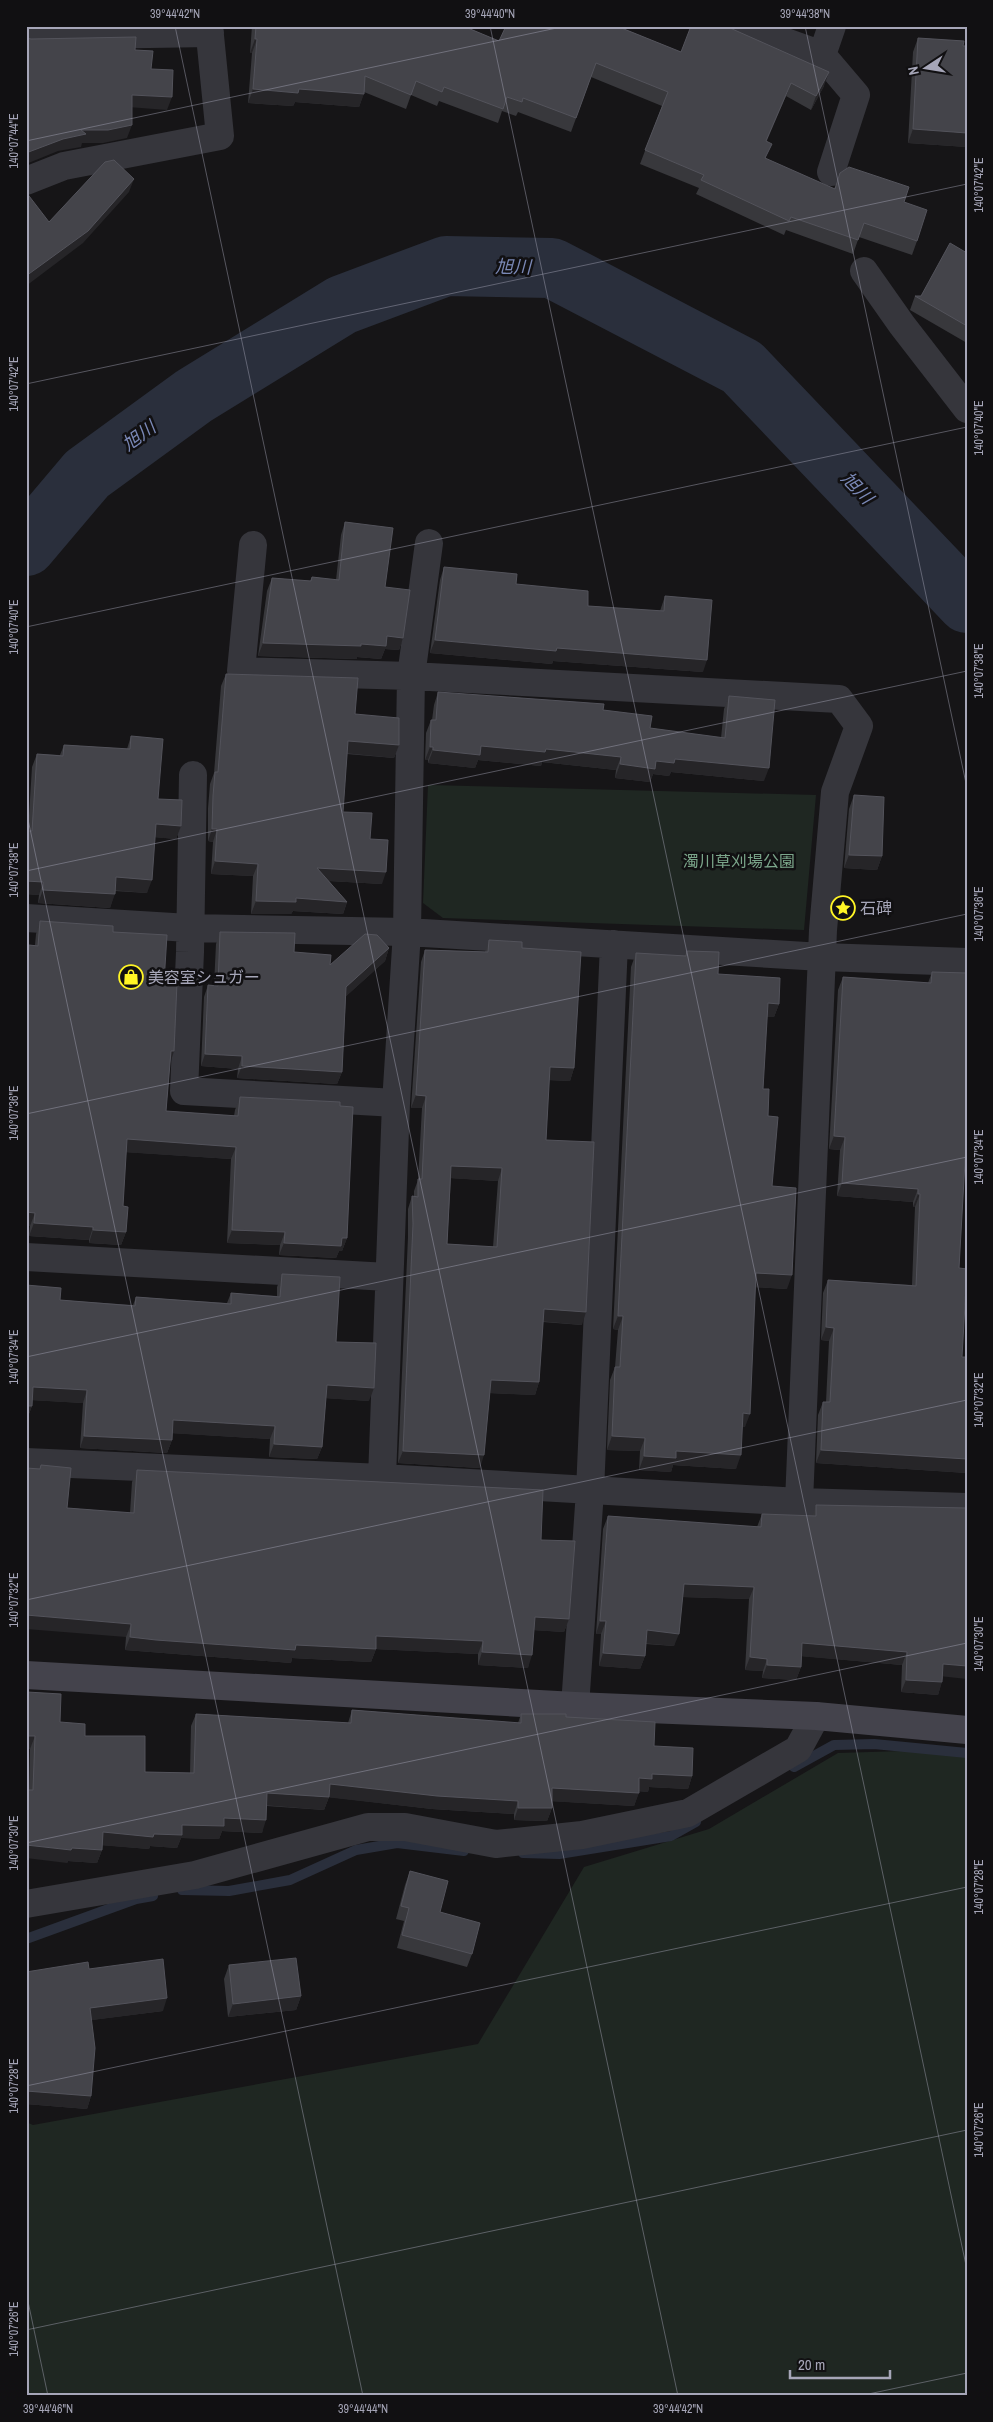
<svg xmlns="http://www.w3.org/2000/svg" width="993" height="2422" font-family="'Archivo Narrow','Noto Sans JP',sans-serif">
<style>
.green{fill:#1f2722}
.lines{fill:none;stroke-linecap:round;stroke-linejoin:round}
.stream{stroke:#2a2f3c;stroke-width:10}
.river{stroke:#2a2f3c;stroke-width:60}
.street{stroke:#36363c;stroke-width:28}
.secondary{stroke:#44434c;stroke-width:28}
.wall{fill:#38383c;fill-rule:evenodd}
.shaded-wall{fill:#262528}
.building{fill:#44444a;stroke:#53535b;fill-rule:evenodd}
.ticks{fill:none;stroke:#a6a6b8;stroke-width:1;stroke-opacity:0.45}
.labels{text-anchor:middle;stroke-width:5;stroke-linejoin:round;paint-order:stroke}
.park-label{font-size:16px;fill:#7ba58a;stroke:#111012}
.poi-label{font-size:16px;fill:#a6a6b8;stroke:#111012;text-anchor:start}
.water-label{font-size:18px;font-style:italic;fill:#7a88b6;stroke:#111012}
.neatline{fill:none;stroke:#a6a6b8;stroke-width:2}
.ticks-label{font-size:12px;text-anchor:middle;fill:#a6a6b8}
</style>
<rect width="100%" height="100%" fill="#161517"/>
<path class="green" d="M428,785L816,795L804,930L443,918L423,903Z
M967,1749V2396H26V2122L33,2125L478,2044L584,1867L709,1829L838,1753Z"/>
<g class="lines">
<path class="stream" d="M794,1767L834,1745L874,1744L967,1753
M523,1853L559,1854L671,1836L696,1822
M182,1890L229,1891L290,1880L356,1850L397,1843L464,1851
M26,1939L136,1899L153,1896"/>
<path class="river" d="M26,546L87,474L194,396L342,305L446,266L552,268L742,367L967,603"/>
<path class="street" d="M741,26L822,55L856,95L831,172
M26,36L210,33
M822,55L832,26
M26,181L64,166L220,136L209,26
M864,271L902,325L967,409
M253,545L241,671L411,676L839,699L859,726L835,792L823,930L799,1502
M193,775L190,952L184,1091L396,1103
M26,918L189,928L407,932L822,957L967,962
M26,1257L388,1277
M26,1462L382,1478L799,1502L967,1507
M382,1478L396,1103L407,932L411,676L429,543
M575,1706L590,1491L614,944
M26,1904L195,1875L368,1827H405L496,1844L582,1835L688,1813L798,1749L816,1716"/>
<path class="secondary" d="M26,1675L575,1706L816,1716L967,1730"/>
</g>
<path class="wall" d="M252,26H463L499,41L619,27L681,52L730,28L824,86L811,110L786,96L766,141V159L834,189L840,173L904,202L917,241L912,255L859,237L853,254L786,230L784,235L696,194L699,188L640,164L662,106L591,77L571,132L518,112L516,116L502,111L498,123L439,101L437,106L411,95L406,109L364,92L359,107L295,102L293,106L248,103L252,53H250Z
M918,38L967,46V147L908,143L913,52Z
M967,253V343L910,310L915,296H921Z
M345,522L385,587L403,638L399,650L385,649L381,659L357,657V659L258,656L267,591L272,578L310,581L312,577L336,580L341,535Z
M444,567L516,584L588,606L660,611L665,596L703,672L553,661L552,664L430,653L440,580Z
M226,674L355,714L399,745L394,758L347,754L343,812L370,839L382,884L329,881L347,902L343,914L293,911L291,914H251L253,876L211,874L213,842L208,841V808L210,784L214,773L221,686Z
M438,692L603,710L650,728L721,738L724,709L729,696L764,781L671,772L669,776L653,774L650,782L615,778L616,770L542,762L541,766L478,760L475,768L428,763V760H425L426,733L431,720H432L434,705Z
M131,736L158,799L181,826L176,839L155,837L147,893L115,891L110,908L38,903L39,895L26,894V831H28L32,767L37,754L60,755L64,745L127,749Z
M854,795L882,856L877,870L844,868L849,809Z
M40,921L113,932L164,982L174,1051L170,1061L166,1111L234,1116L235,1110L240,1097L347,1238L342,1251H339L336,1258L279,1255L280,1245L227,1243L231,1159L126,1152L123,1206L126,1232L121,1245L89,1243V1240L29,1236L30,1226H26V952L29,945H35L36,934Z
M220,932L294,952L330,965L389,948L385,961L346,996L342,1072L337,1084L237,1078L238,1069L201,1066L204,997L208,985H214L216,944Z
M489,940L522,948L574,1068L570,1081L549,1080L546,1140L582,1325L543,1322L539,1382L535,1395L490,1393L480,1468L398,1463L408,1237V1209L412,1196L414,1197V1191L418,1180L422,1108H411L421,962L425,950L485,952ZM451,1178L498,1181L493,1247L447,1244Z
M687,951L718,974L779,1004L774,1017H767L763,1089L768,1116L772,1186L787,1289L755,1287L745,1427H742L736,1469L673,1465L671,1472L639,1470L640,1451L607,1450L610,1380L615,1367L618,1330L613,1329L631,967L636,953L684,956Z
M932,972L967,1138H966L962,1196L959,1268L962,1357H967V1473L816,1463L818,1415L823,1402H826L829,1341L821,1340L823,1293L828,1280L912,1285L915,1207H913V1202L837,1196L840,1150L829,1149L838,990L843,977L928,983Z
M282,1274L336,1342L369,1401L326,1398L322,1447L317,1459L269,1457L270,1439L172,1433V1440L167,1453L80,1448L83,1403L32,1400V1406L27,1419H26V1285L60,1300L133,1305L136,1297L227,1303L231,1293L277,1296V1287Z
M41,1465L67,1508L130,1513L132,1482L137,1470L541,1540L569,1619L564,1632L534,1630L528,1668L478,1665V1654L376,1649L371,1662L292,1658L291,1663L125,1650L126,1637L39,1469Z
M816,1505L943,1677L938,1695L901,1692L902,1665L802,1656L801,1667L796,1680L762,1678L763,1671L745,1670L749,1599L683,1597L674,1646L646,1644L645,1656L640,1669L599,1666L601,1634H596L603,1529L608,1516L757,1527L762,1514L812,1516Z
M27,1692L60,1722L85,1736L145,1772L190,1773L191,1726L196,1714L348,1723L352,1710L518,1723L521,1714L566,1717L654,1746L692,1776L688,1789L649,1787L648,1792L639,1791L634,1806L552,1801V1808L547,1821L514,1820V1814L432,1809L329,1797L324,1810L267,1806L262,1833L222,1831L219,1839L181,1838L177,1848L150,1846L149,1849L102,1845V1850L97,1863L68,1861L67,1863L29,1790L30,1749H26V1694Z
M410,1871L440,1912L472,1954L467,1967L397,1948L404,1921L396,1919L405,1885Z
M229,1965L301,1996L296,2010L228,2017L224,1979Z
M89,1969L163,2011L91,2020V2096L87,2109L26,2104V1972Z"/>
<path class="shaded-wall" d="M255,39H257L252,53H250Z
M829,72L824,86L811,110L816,96Z
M791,83L786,96L761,155L766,141Z
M253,89H299L364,94L359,107L295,102L293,106L248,103Z
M132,95L172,97L167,110L128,107Z
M132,125L127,138L103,143H82L81,147L58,151L26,164V153L81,130Z
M913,129L967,133V147L908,143Z
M134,179L129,192L83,243L26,286V276Z
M387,636L403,638L399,650L385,649L381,659L357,657V659L258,656L263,643L361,644Z
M435,640L557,648L707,660L703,672L553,661L552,664L430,653Z
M348,741L399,745L394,758L344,753Z
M481,746L546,749L621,757L616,770L542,762L541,766L478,760L475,768L428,763L433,750Z
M430,747H433L428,760H425Z
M675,759L769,768L764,781L671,772L669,776L653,774L650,782L615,778L620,764Z
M156,824L181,826L176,839L151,837Z
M212,829H217L213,842L208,841Z
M849,855L882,856L877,870L844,868Z
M215,861L258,864L253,876L211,874Z
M317,868L386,872L382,884L312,880Z
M116,877L152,880L147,893L111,890Z
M26,881L43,882L39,895L26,894Z
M43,890L115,894L110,908L38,903Z
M296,898L347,902L343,914L293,911L291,914H251L256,901Z
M389,948L385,961L342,1000L346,987Z
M768,1003L779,1004L774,1017H763Z
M171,1051H174L170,1064Z
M205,1054L242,1056L238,1069L201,1066Z
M242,1066L342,1072L337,1084L237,1078Z
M550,1067L574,1068L570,1081L546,1080Z
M416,1095L426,1096L422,1108H411Z
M834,1136L845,1137L840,1150L829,1149Z
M127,1139L236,1147L231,1159L122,1152Z
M451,1166L502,1168L498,1181L447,1178Z
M842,1183L918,1189L913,1202L837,1196Z
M918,1194H920L915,1207H913Z
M26,1212L35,1213L30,1226H26Z
M34,1223L93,1227L89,1240L29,1236Z
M93,1230L126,1232L121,1245L89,1243Z
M232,1230L285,1232L280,1245L227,1243Z
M342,1238H347L342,1251H339L336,1258L279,1255L284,1243Z
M756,1273L792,1275L787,1289L751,1287Z
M544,1309L586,1312L582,1325L539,1321Z
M618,1316H623L618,1330L613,1329Z
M826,1327L834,1328L829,1341L821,1340Z
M491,1380L539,1382L535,1395L487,1393Z
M327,1385L374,1388L369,1401L322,1398Z
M33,1387L87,1390L83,1403L29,1400Z
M26,1406H32L27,1419H26Z
M743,1413L750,1414L745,1427H738Z
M173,1420L275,1426L270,1439L168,1433Z
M84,1436L172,1440L167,1453L80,1448Z
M612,1436L645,1438L640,1451L607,1450Z
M274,1444L322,1447L317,1459L269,1457Z
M821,1450L967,1459V1473L816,1463Z
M403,1451L484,1455L480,1468L398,1463Z
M676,1451L741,1455L736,1469L673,1465L671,1472L639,1470L644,1456Z
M684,1584L754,1587L749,1599L680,1597Z
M26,1615L131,1624L126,1637L26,1629Z
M535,1617L569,1619L564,1632L530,1630Z
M600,1621H606L601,1634H596Z
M647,1630L679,1634L674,1646L642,1643Z
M376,1636L483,1641L478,1654L372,1649Z
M130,1637L296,1645L376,1649L371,1662L292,1658L291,1663L125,1650Z
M802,1643L907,1652L902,1665L798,1656Z
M482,1652L532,1655L528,1668L478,1665Z
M603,1653L645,1656L640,1669L599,1666Z
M750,1657L767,1659L763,1671L745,1670Z
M943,1664L967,1666V1679L939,1676Z
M767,1665L801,1667L796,1680L762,1678Z
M906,1680L942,1682L938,1695L901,1692Z
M26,1736H35L30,1749H26Z
M652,1774L692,1776L688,1789L649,1787L648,1792L635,1791L639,1778Z
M330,1784L518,1801L514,1814L432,1809L325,1797Z
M552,1788L639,1793L634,1806L547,1801Z
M267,1793L329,1797L324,1810L263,1805Z
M518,1808H552L547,1821L514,1820Z
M224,1818L266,1820L262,1833L222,1831L219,1839L181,1838L177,1848L150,1846L149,1849L98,1845L103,1832L154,1834L182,1825Z
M26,1845L72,1848L102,1850L97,1863L68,1861L67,1863L26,1858Z
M301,1996L296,2010L228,2017L233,2004Z
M167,1998L163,2011L85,2021L90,2008Z
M26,2091L91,2096L87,2109L26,2104Z"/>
<path class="building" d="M256,26H463L499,41L506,26H619V27L681,52L691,26H731L730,28L829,72L816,96L791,83L766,141L772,144L765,158L835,189L840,173L849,167L909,187L904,202L927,210L917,241L864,223L858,240L791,217L789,221L701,180L704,175L645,150L668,92L596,63L576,118L523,98L522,102L507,97L503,109L444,87L442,92L416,81L411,95L365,76L364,94L299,89L298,93L253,89L257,39H255Z
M136,37L135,50L153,51L151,69L173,70L172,97L132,95V125L108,130H81L86,134L63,139L26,153V38L31,39Z
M918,38L964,41L963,46H967V133L913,129Z
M114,160L134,179L88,231L26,276V192L49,222L105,162Z
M950,243L967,253V326L915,296H921Z
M345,522L393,528L385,587L410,590L403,638L387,636L386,646L361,644V646L263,643L272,578L311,581L312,577L339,580Z
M444,567L517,574L516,584L588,591V606L664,611L665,596L712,600L707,660L557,648L556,651L435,640Z
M226,674L358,678L355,714L399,718V745L348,741L343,812L372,813L370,839L388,840L386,872L317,868L347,902L296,898V902L256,901L258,864L215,861L217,829H212L213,796L215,772H218Z
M438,692L604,704L603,710L652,716L650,728L725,738L729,696L775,700L769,768L675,759L674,763L656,761L655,769L620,764L621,757L546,749L545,752L481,746L480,755L433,750V747H430L431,720H436Z
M131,736L163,739L158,799L182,800L181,826L156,824L152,880L116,877L115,894L43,890V882L26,881V831H32L37,754L63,756L64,745L130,749Z
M854,795L884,797L882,856L849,855Z
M40,921L113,926V932L167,935L164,982L177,983L174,1051H171L166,1111L238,1116L240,1097L340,1102V1106L353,1107L347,1238H342L341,1246L284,1243L285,1232L232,1230L236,1147L127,1139L123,1206L128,1207L126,1232L93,1230V1227L34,1223L35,1213L26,1212V964H28L29,945L38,946Z
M220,932L295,933L294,952L331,955L330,965L365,934L377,935L389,948L346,987L342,1072L242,1066V1056L205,1054L208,985L218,986Z
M489,940L522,942V948L581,952L574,1068L550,1067L546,1140L594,1142L586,1312L544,1309L539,1382L491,1380L484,1455L403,1451L413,1224L412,1196L418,1197V1179H422L426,1096L416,1095L425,950L488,952ZM451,1166L502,1168L497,1247L447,1244Z
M687,951L719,952L718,974L780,978L779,1004L768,1003L763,1089H769L768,1116L778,1117L772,1186L796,1188L792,1275L756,1273L750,1414L743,1413L741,1455L676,1451V1458L644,1456L645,1438L612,1436L615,1367H620L623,1316H618L636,953L686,956Z
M932,972L967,973V1126L959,1268L967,1269L962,1357H967V1459L821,1450L823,1402H830L834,1328L826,1327L828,1280L916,1286L920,1194H918V1189L842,1183L845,1137L834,1136L843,977L931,983Z
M282,1274L340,1277L336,1342L376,1343L374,1388L327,1385L322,1447L274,1444L275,1426L173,1420L172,1440L84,1436L87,1390L33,1387L32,1406H26V1285L61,1288L60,1300L135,1306L136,1297L231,1304V1293L280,1297Z
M41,1465L71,1468L67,1508L134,1513L137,1470L543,1490L541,1540L575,1541L569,1619L535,1617L532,1655L482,1652L483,1641L376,1636V1649L296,1645L295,1650L156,1640L130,1637L131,1624L26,1615V1468L40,1469Z
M816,1505L967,1508V1666L943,1664L942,1682L906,1680L907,1652L802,1643L801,1667L767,1665V1659L750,1657L754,1587L684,1584L679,1634L647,1630L645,1656L603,1653L606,1621H600L608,1516L761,1527L762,1514L816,1516Z
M27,1692L61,1694L60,1722L85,1724V1736H145V1772L194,1773L196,1714L351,1723L352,1710L521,1723V1714H566V1717L655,1722L654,1746L693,1748L692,1776L652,1774V1779L639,1778V1793L552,1788V1808H518V1801L437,1796L330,1784L329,1797L267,1793L266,1820L224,1818V1826L182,1825V1835L154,1834L153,1837L103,1832L102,1850L72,1848L71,1850L26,1845V1790H33L35,1736H26Z
M410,1871L448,1881L440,1912L480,1923L472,1954L402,1935L409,1908L401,1906Z
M296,1958L301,1996L233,2004L229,1965Z
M163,1959L167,1998L90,2008L95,2048L91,2096L26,2091V2048L28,2025H26V1972L88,1962L89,1969Z"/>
<path class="ticks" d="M175,26L678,2396M490,26L967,2270M805,26L967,788M26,141L566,26M26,384L967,184M26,627L967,427M26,810L363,2396M26,871L967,671M26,1114L967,914M26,1357L967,1157M26,1600L967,1400M26,1843L967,1643M26,2086L967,1887M26,2292L48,2396M26,2330L967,2130M859,2396L967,2373"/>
<defs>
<g id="sight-ring" transform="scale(1.25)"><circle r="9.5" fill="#111012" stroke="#fff525" stroke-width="1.5"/><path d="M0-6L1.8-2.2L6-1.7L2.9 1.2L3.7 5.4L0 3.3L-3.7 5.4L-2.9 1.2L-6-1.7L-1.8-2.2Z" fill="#fff525"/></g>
<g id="shop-ring" transform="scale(1.25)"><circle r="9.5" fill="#111012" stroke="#fff525" stroke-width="1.5"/><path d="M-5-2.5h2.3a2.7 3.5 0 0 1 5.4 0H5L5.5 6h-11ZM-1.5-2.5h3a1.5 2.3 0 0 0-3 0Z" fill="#fff525"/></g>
</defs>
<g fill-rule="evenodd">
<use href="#sight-ring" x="843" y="908"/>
<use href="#shop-ring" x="131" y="977"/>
</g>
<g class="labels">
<g class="park-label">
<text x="739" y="867">濁川草刈場公園</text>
</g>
<g class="poi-label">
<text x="860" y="914">石碑</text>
<text x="148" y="983">美容室シュガー</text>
</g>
<g class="water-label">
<text transform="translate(513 267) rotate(1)" y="6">旭川</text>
<text transform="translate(139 436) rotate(-36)" y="6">旭川</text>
<text transform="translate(857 488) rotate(46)" y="6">旭川</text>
</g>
</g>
<rect width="993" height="2422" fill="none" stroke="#111012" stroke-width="55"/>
<g transform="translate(926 68) rotate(258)" stroke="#111012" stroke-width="4" paint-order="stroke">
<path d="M0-4L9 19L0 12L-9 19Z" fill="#a6a6b8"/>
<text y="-8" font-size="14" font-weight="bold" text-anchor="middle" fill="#a6a6b8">N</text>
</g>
<path d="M790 2370v8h100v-8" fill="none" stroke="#a6a6b8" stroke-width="2.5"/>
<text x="798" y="2370" font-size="15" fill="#a6a6b8" stroke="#111012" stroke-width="4" paint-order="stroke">20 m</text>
<rect x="28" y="28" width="938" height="2366" class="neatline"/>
<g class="ticks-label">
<text x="175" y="18">39°44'42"N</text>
<text x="490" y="18">39°44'40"N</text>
<text x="805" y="18">39°44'38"N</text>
<text transform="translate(14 141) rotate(-90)" y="4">140°07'44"E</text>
<text transform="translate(979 185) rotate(-90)" y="4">140°07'42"E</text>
<text transform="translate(14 384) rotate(-90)" y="4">140°07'42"E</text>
<text transform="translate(979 428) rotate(-90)" y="4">140°07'40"E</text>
<text transform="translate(14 627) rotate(-90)" y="4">140°07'40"E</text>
<text transform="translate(979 671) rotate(-90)" y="4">140°07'38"E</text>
<text transform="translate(14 870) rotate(-90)" y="4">140°07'38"E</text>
<text transform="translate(979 914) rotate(-90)" y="4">140°07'36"E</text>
<text transform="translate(14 1113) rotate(-90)" y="4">140°07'36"E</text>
<text transform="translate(979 1157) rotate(-90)" y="4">140°07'34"E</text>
<text transform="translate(14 1357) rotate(-90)" y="4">140°07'34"E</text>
<text transform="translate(979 1400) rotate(-90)" y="4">140°07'32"E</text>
<text transform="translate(14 1600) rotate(-90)" y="4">140°07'32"E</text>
<text transform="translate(979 1644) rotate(-90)" y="4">140°07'30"E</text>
<text transform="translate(14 1843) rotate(-90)" y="4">140°07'30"E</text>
<text transform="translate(979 1887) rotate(-90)" y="4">140°07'28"E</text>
<text transform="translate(14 2086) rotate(-90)" y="4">140°07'28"E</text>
<text transform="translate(979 2130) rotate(-90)" y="4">140°07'26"E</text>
<text transform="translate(14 2329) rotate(-90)" y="4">140°07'26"E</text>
<text x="48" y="2413">39°44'46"N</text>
<text x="363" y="2413">39°44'44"N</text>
<text x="678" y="2413">39°44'42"N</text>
</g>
</svg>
